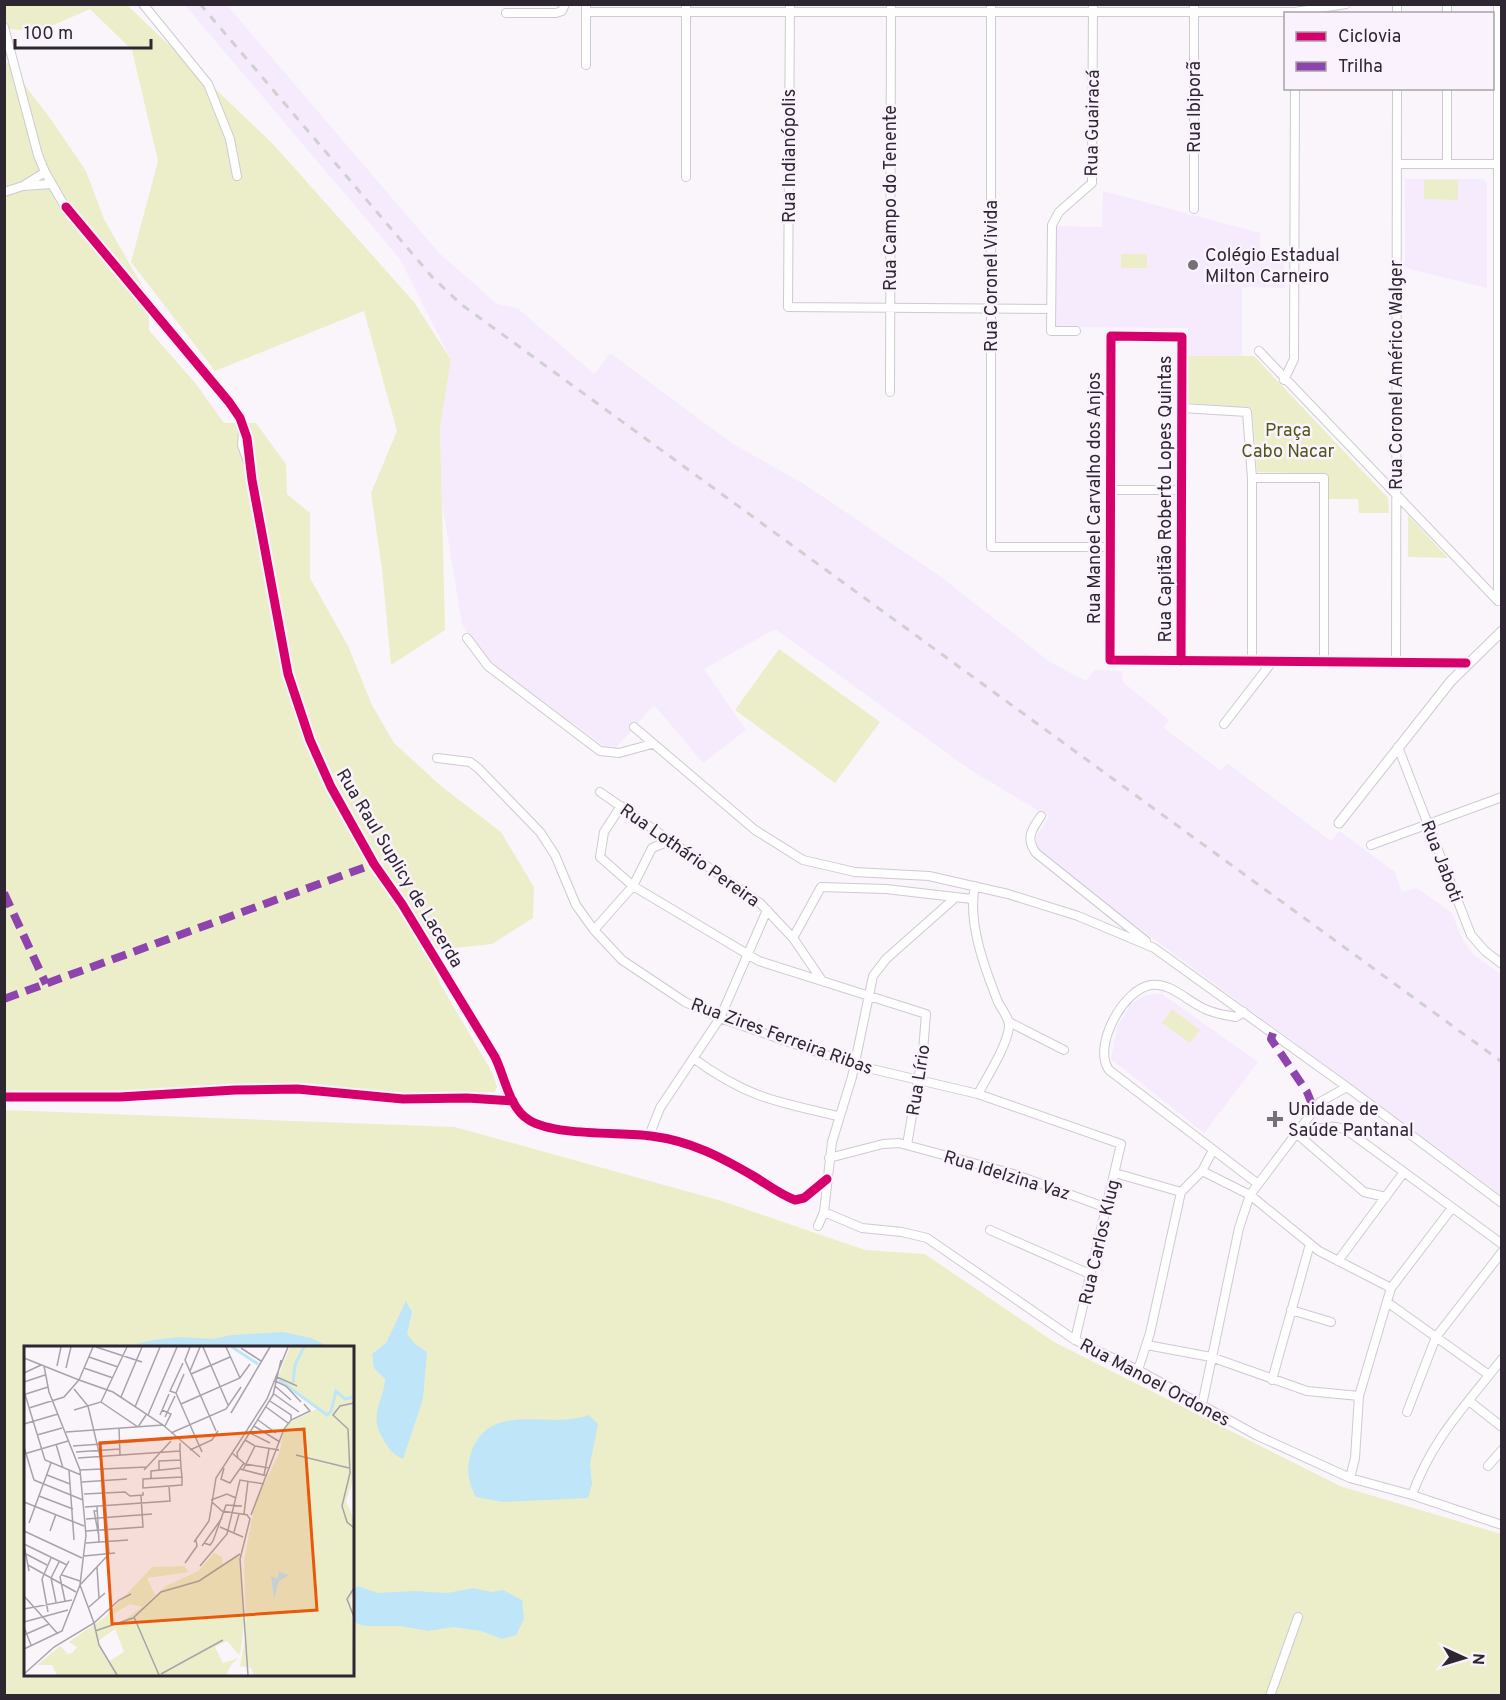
<svg xmlns="http://www.w3.org/2000/svg" width="1506" height="1700" font-family="Overpass,sans-serif">
<style>
.built{fill:#f6ebfc}
.green{fill:#eceeca;fill-rule:evenodd}
.water{fill:#bfe5f8}
.lines{fill:none;stroke-linecap:round;stroke-linejoin:round}
.minor-casing{stroke:#cfcad1;stroke-width:10}
.tertiary-casing{stroke:#cfcad1;stroke-width:11}
.minor{stroke:#fefefe;stroke-width:8}
.tertiary{stroke:#fefefe;stroke-width:9}
.rail{stroke:#d0cfd1;stroke-width:3;stroke-dasharray:8 8;stroke-linecap:butt}
.quiet{stroke:#8e44ad;stroke-width:8;stroke-dasharray:15 8;stroke-linecap:butt}
.cycleway-casing{stroke:#faf3fd;stroke-width:13}
.cycleway{stroke:#d6006c;stroke-width:9}
.poi-dot{fill:#756f78;stroke:#faf3fd;stroke-width:2}
.labels{text-anchor:middle;stroke-width:5;stroke-linejoin:round;paint-order:stroke}
.street-label{font-size:18px;fill:#2e2731;stroke:#faf3fd}
.poi-label{font-size:18px;fill:#2e2731;stroke:#faf3fd;text-anchor:start}
.park-label{font-size:18px;fill:#515716;stroke:#faf3fd}
.inset-river{fill:none;stroke:#bfe5f8;stroke-width:3}
.inset-road{fill:none;stroke:#a8a3aa;stroke-width:1.5}
.view{fill:#e8590c;fill-opacity:0.15;stroke:#e8590c;stroke-width:3}
.inset-edge{fill:none;stroke:#2e2731;stroke-width:3}
</style>
<rect width="100%" height="100%" fill="#f9f5fb"/>
<path class="built" d="M185,5H227L439,253L497,304L517,308L594,374L610,353L733,444L804,484L937,574L1050,662L1086,681L1095,670L1122,671L1123,682L1169,720L1164,728L1221,771L1227,763L1331,841L1339,831L1395,872L1402,892L1417,888L1452,913L1463,941L1475,956L1501,974V1195L1079,884L1037,847L1036,837L1049,817L972,771L775,629L704,669L746,730L703,763L654,705L612,752L486,660L462,624L442,502L440,427L451,360L400,259Z
M1405,179H1483L1487,183V288L1405,268Z
M1103,191L1260,233V256H1284L1285,288L1242,287V356H1188V328L1053,327V226L1102,227Z
M1162,994L1258,1062L1204,1133L1111,1059L1117,1027L1131,1004L1145,995Z"/>
<path class="green" d="M5,5H127L273,144L414,302L451,360L440,427L445,630L391,665L382,569L371,493L397,431L364,311L215,371L131,262L158,161L132,50L90,9L40,31L5,29Z
M4,58L50,118L86,171L104,219L149,298V330L196,384L224,423H256L286,464L287,494L310,513V578L348,646L372,705L394,743L441,786L501,832L534,887L533,918L492,944L427,951L441,985L493,1074L497,1087L495,1092L417,1094L322,1086L241,1085L130,1093H5Z
M1424,180H1458V200L1424,199Z
M1121,254H1147V268H1121Z
M1188,356H1254L1388,498L1389,513H1359L1358,499H1328L1327,474L1257,472L1252,408L1188,403Z
M1408,515L1448,558L1408,557Z
M779,649L880,722L835,783L735,710Z
M1172,1009L1200,1030L1190,1043L1162,1023Z
M5,1110L455,1127L722,1201L865,1250L925,1254L1054,1342L1340,1486L1501,1534V1695L5,1696ZM26,1348H352V1674H26Z"/>
<path class="water" d="M406,1301L412,1312L407,1334L415,1344L427,1352L423,1399L403,1459C392,1454 389,1449 383,1439C368,1413 383,1405 385,1379L374,1368L372,1354L386,1343Z
M283,1332L311,1338L326,1345L325,1347H124L153,1340L181,1337L213,1339L232,1335Z
M589,1415L598,1424L590,1464L592,1484L588,1498L503,1502L476,1497C468,1482 466,1469 471,1453C489,1399 549,1430 589,1415Z
M357,1586L378,1593L414,1591L447,1593L474,1588L491,1592L503,1590L522,1600L524,1619L516,1635L502,1639L481,1631L453,1627L428,1631L401,1626H365L353,1622V1591Z"/>
<g class="lines">
<g class="minor-casing">
<path id="minor" d="M143,4L208,84L230,139L237,176
M790,4L788,307L1051,309
M991,4V547H1110
M586,12H1295L1346,4
M506,13H556L562,11L565,4
M1397,14V4
M1447,14V4
M4,27L38,155L45,172L68,212
M586,65V4
M1397,164H1502
M1447,164V88
M686,177V4
M23,186L45,172
M4,192L23,186L51,184
M66,207L229,402L240,418L247,438L252,480L288,674L310,740L331,787L374,864L402,904L495,1057C505,1077 509,1108 529,1120C554,1136 619,1132 651,1136C691,1141 721,1157 755,1177C768,1185 781,1195 795,1200L804,1198L827,1179
M1194,209V4
M1076,331H1051L1052,225L1059,212L1092,183L1093,4
M1259,351L1498,601
M1284,380L1294,359L1295,88
M890,392L891,4
M1182,408L1247,412L1252,478V661
M243,430L242,445L248,462
M1252,478H1324V662
M1110,490H1181
M1498,600V4
M467,638L488,666L600,751L619,753L652,744
M1181,661L1182,337L1111,336L1110,660C1229,661 1348,662 1466,663
M1396,662L1397,88
M1224,724L1272,662
M634,727L755,830L803,860L855,872L929,876L1008,894L1078,916L1154,948L1347,1087L1502,1203
M1398,747L1471,935L1485,951L1502,964
M437,758L470,762L478,768L540,832L555,855L576,905L594,930L622,960L685,1002L720,1018L855,1065L978,1094L1121,1144L1075,1340
M600,792L760,903L793,938L821,979
M621,806L604,832L600,857L633,886L759,961L926,1014L923,1051L907,1145
M1041,816C1032,829 1025,838 1036,853L1146,941
M1371,845L1502,797
M975,886C967,922 985,969 998,1002C1002,1010 1010,1019 1009,1027C1007,1046 987,1077 978,1094
M594,930L633,886L652,848L672,840
M793,938L821,887L886,889L972,899
M1244,1012L1236,1017C1226,1015 1215,1014 1205,1009C1188,1002 1171,982 1151,985C1123,989 1092,1047 1109,1070L1258,1184
M1009,1022L1064,1050
M693,1058C746,1097 776,1102 838,1116
M4,1097H120L235,1090L297,1089L403,1099L467,1098L513,1101
M1296,1133C1316,1132 1329,1121 1348,1131L1502,1244
M1296,1133L1364,1192L1386,1197
M649,1136L660,1108L720,1018L767,910
M829,1158L883,1144L899,1143L1014,1174L1107,1208
M1202,1171L1250,1195L1319,1251L1391,1288
M1115,1173L1181,1192
M824,1212L862,1228L902,1232L927,1238L1075,1340L1138,1370L1256,1435L1350,1478L1412,1495L1502,1525
M818,1226L824,1212L832,1142L852,1077L873,976L886,959L956,897
M990,1230L1092,1275
M1338,1261L1404,1172
M1387,1302L1489,1375
M1291,1310L1331,1322
M1147,1345L1211,1357L1307,1391L1359,1396
M1138,1370L1150,1333L1181,1192L1202,1171L1213,1150
M1272,1380L1310,1244
M1469,1401L1502,1427
M1202,1405L1239,1228L1250,1195L1320,1102L1347,1087
M1407,1412L1436,1337L1502,1252
M1488,1466L1502,1450
M1350,1478L1355,1458L1359,1396L1391,1288L1452,1208
M1412,1495C1432,1439 1466,1405 1502,1359
M1270,1696L1298,1617"/>
</g>
<g class="tertiary-casing">
<path id="tertiary" d="M1339,823L1451,681L1502,631"/>
</g>
<use href="#minor" class="minor"/>
<use href="#tertiary" class="tertiary"/>
<path class="rail" d="M200,4L433,278L462,305L1502,1062"/>
<path class="quiet" d="M4,893L46,984
M4,999L374,864
M1273,1033L1271,1039L1307,1092L1314,1109"/>
<g class="cycleway-casing">
<path id="cycleway" d="M66,207L229,402L240,418L247,438L252,480L288,674L310,740L331,787L374,864L402,904L495,1057C505,1077 509,1108 529,1120C554,1136 619,1132 651,1136C691,1141 721,1157 755,1177C768,1185 781,1195 795,1200L804,1198L827,1179
M1181,661L1182,337L1111,336L1110,660C1229,661 1348,662 1466,663
M4,1097H120L235,1090L297,1089L403,1099L467,1098L513,1101"/>
</g>
<use href="#cycleway" class="cycleway"/>
</g>
<g class="poi-dot">
<circle cx="1193" cy="265" r="6"/>
<path d="M1272 1110h6v6h6v6h-6v6h-6v-6h-6v-6h6z"/>
</g>
<g class="labels">
<g class="street-label">
<text transform="translate(1194 107) rotate(-90)" y="6">Rua Ibiporã</text>
<text transform="translate(1092 123) rotate(-89)" y="6">Rua Guairacá</text>
<text transform="translate(789 156) rotate(-90)" y="6">Rua Indianópolis</text>
<text transform="translate(890 198) rotate(-90)" y="6">Rua Campo do Tenente</text>
<text transform="translate(991 276) rotate(-90)" y="6">Rua Coronel Vivida</text>
<text transform="translate(1396 375) rotate(-90)" y="6">Rua Coronel Américo Walger</text>
<text transform="translate(1094 498) rotate(-90)" y="6">Rua Manoel Carvalho dos Anjos</text>
<text transform="translate(1165 499) rotate(-90)" y="6">Rua Capitão Roberto Lopes Quintas</text>
<text transform="translate(690 855) rotate(35)" y="6">Rua Lothário Pereira</text>
<text transform="translate(1442 861) rotate(69)" y="6">Rua Jaboti</text>
<text transform="translate(400 868) rotate(59)" y="6">Rua Raul Suplicy de Lacerda</text>
<text transform="translate(782 1036) rotate(20)" y="6">Rua Zires Ferreira Ribas</text>
<text transform="translate(918 1080) rotate(-81)" y="6">Rua Lírio</text>
<text transform="translate(1007 1175) rotate(17)" y="6">Rua Idelzina Vaz</text>
<text transform="translate(1099 1242) rotate(-77)" y="6">Rua Carlos Klug</text>
<text transform="translate(1155 1382) rotate(28)" y="6">Rua Manoel Ordones</text>
</g>
<g class="poi-label">
<text x="1205" y="261">Colégio Estadual<tspan x="1205" dy="21">Milton Carneiro</tspan></text>
<text x="1288" y="1115">Unidade de<tspan x="1288" dy="21">Saúde Pantanal</tspan></text>
</g>
<g class="park-label">
<text x="1288" y="436">Praça<tspan x="1288" dy="21">Cabo Nacar</tspan></text>
</g>
</g>
<g transform="translate(24 1346)">
<rect width="330" height="330" fill="#f9f5fb"/>
<path d="M266,1H330V131L322,155L330,173V247L327,253L330,329H230L227,322L216,320L222,287L220,214L231,157L256,105L260,83L266,76L293,63L253,34ZM190,207L198,211L199,219L215,210L220,277L217,304L215,309L203,295L191,301L199,317L215,312L207,319L202,329H33L28,319H13L36,300L44,308L48,307L53,301L45,296L81,271L128,221L160,220L165,226L123,232L131,249L122,258L142,240L174,225ZM106,258L118,261L92,280L89,268ZM91,283L100,306L84,316L73,296Z" fill="#eceeca" fill-rule="evenodd"/>
<path d="M255,226L265,229L255,235L250,253L247,230L253,233Z" fill="#bfe5f8"/>
<path class="inset-river" d="M208,1L234,18M255,34L303,69L307,65L312,45L321,53L329,51M269,37L271,19L280,1"/>
<path class="inset-road" d="M72,1L118,16M166,1L161,14L192,85M179,1L204,59M202,1L216,32M217,2L237,15M65,11L94,21M0,12L55,34L69,1M159,17L146,45L152,47L178,106M33,20L37,1M42,22L47,1M60,22L89,32M166,25L176,1M0,27L17,19M167,28L206,11M253,31L273,40M251,35L262,40L277,56M0,36L21,29M251,40L267,54M50,43L64,60L79,123L85,208M0,45L21,114L57,129M152,47L160,28M2,48L24,41M250,48L275,66M97,51L118,1M246,55L267,69V74M77,56L114,81L122,69M330,57L316,60L309,69L324,83L326,127L318,160L323,176L330,182M157,58L216,32L226,18M111,61L136,1M242,61L264,77M5,62L40,51L55,34L89,46L139,79L176,111M50,64L77,56L103,1M138,64L147,68L141,80M207,67L246,1M124,69L153,1M136,69L145,48M141,71L151,50M234,74L252,87M0,78L34,68M230,80L256,96M95,82L96,109M42,86L139,79M147,87L202,63L217,41M226,87L246,97M13,89L38,82M221,94L231,100L255,104M156,97V105L157,122L158,131V139L119,142V133L158,131M32,98L39,122M49,100L148,93M0,101L10,134M166,104L188,94L194,85M52,106L96,103M208,107L221,118L246,122M0,108L44,95M272,109L325,122M54,112L156,105M214,113L213,107L249,49L257,14M200,122L197,133L206,137L220,117M216,123L243,130M45,124L50,194M56,124L123,121M120,124L147,95M135,124V115L157,114M219,124L231,100M23,129L46,138M240,129L245,103M127,133V125L156,122M10,134L59,154M58,136L103,133M60,148L101,146L106,150L119,149V146M15,150L49,163M187,154L203,148L212,152M0,156L60,180M188,156L198,165L224,169M73,160L75,196M61,161L146,155L145,140M73,165H70L75,191M220,168L224,135M223,169L226,173L216,213L224,329M227,169L260,83L267,74L286,65L280,58M62,173L128,168M5,177L27,117M196,181L219,191M0,185L58,212M26,185L32,168M62,185L119,181L117,150M210,186L215,168M170,196L185,175L192,132L243,53L264,1M62,197L104,194M180,197L186,199L189,195L202,159L218,160M0,198L43,219M0,199L5,225M178,200L198,172M2,208L23,219M60,210L91,207M161,217L173,200L172,194M4,219L52,246M176,220L203,188L216,134L240,138M73,221L75,252M38,229L56,235M330,242L323,253L330,271M0,250L34,288M41,255L36,231L45,215M32,256L27,232L35,216M65,261L81,247M0,263L48,254M24,266L18,233L27,212M110,271L135,329M0,276L44,264M0,281L7,299M71,285L109,272L137,246L175,235L216,208M0,289L25,278M0,303L38,285L56,239L85,208M0,328L30,301L70,277L56,239L62,189L56,124L25,46L20,20M137,328L199,294M93,329L75,299L70,277L95,254L107,248"/>
<path class="view" d="M280,83L293,264L88,278L76,97Z"/>
<rect width="330" height="330" class="inset-edge"/>
</g>
<rect width="1506" height="1700" fill="none" stroke="#2e2731" stroke-width="12"/>
<rect x="1284" y="12" width="210" height="78" fill="#faf3fd" stroke="#a8a1ab" stroke-width="1.5"/>
<rect x="1296" y="32" width="30" height="9" fill="#d6006c" stroke="#a8a1ab" stroke-width="1.5"/>
<text x="1338" y="42" font-size="18" fill="#2e2731">Ciclovia</text>
<rect x="1296" y="62" width="30" height="9" fill="#8e44ad" stroke="#a8a1ab" stroke-width="1.5"/>
<text x="1338" y="72" font-size="18" fill="#2e2731">Trilha</text>
<g transform="translate(1464 1658) rotate(94)" stroke="#faf3fd" stroke-width="4.5" paint-order="stroke">
<path d="M0-4.5L10 22L0 15L-10 22Z" fill="#2e2731"/>
<text y="-9" font-size="16" font-weight="bold" text-anchor="middle" fill="#2e2731">N</text>
</g>
<path d="M15 39v9h136v-9" fill="none" stroke="#2e2731" stroke-width="3"/>
<text x="24" y="39" font-size="18" fill="#2e2731" stroke="#faf3fd" stroke-width="4.5" paint-order="stroke">100 m</text>
</svg>
